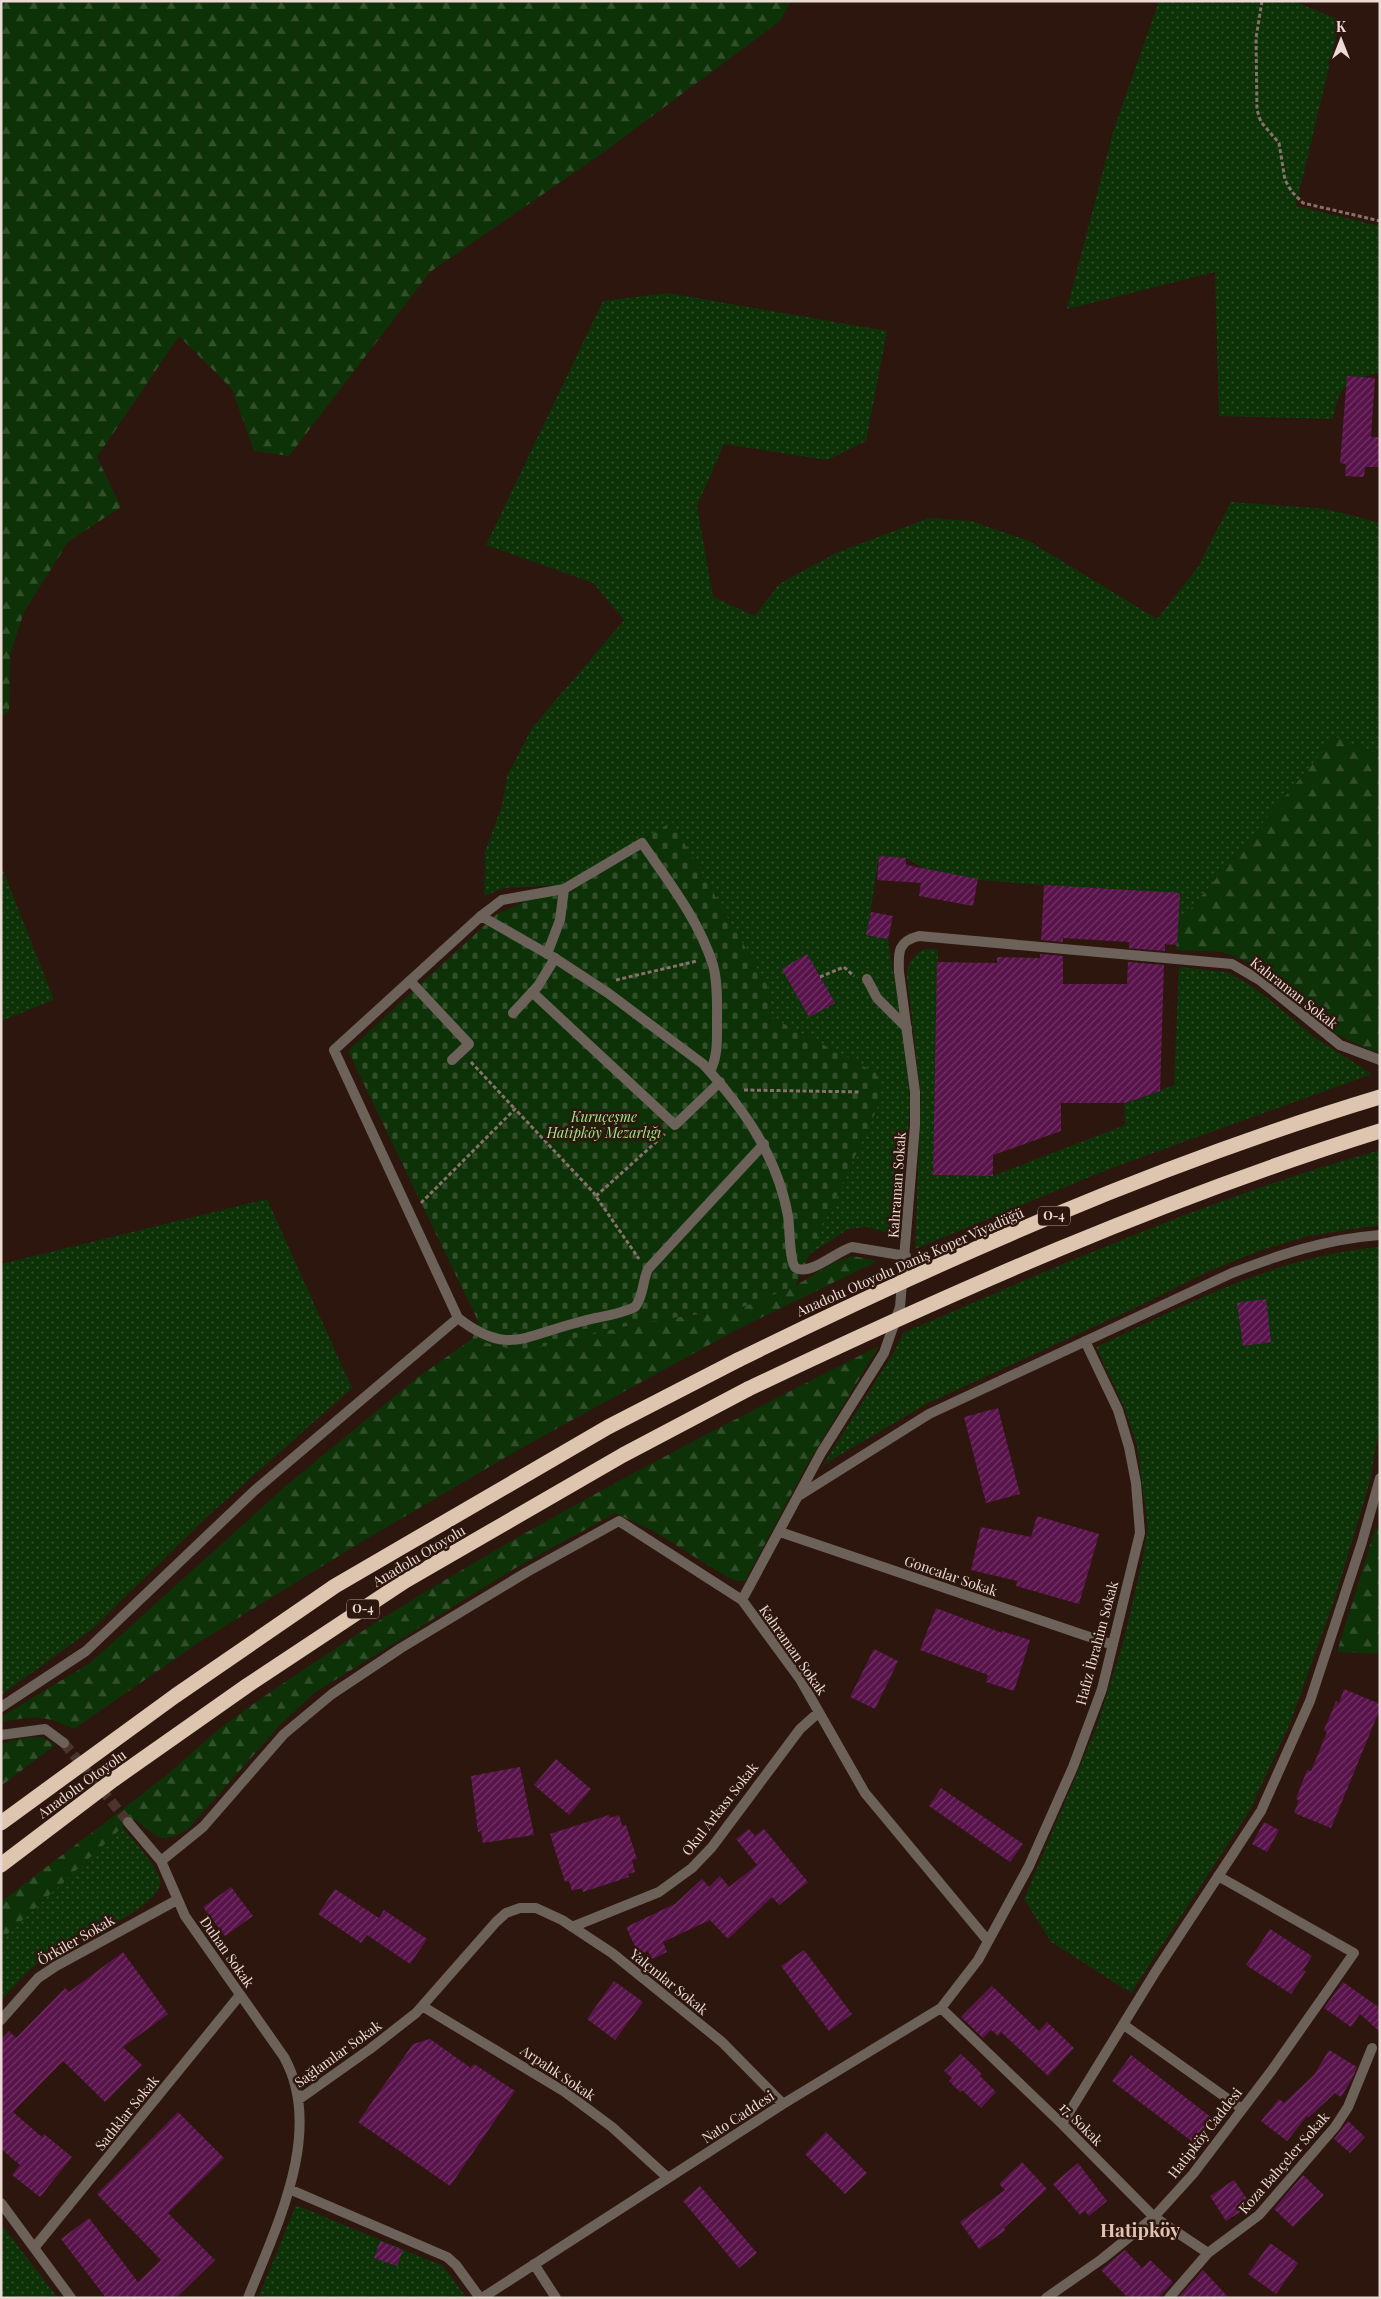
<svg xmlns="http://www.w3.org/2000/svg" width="1381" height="2299" font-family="'Playfair Display',serif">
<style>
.grass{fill:url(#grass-dots)}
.forest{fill:url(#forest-firs)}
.cemetery{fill:url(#cemetery-stones)}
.building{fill:url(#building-hatch)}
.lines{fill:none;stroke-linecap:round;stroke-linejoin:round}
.street-tunnel{stroke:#4a342b;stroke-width:10;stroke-dasharray:10 5;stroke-linecap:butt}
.path{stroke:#86726a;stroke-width:3;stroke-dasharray:4 2.5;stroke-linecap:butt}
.lane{stroke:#6c6259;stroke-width:10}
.street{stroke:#6c6259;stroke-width:10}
.highway{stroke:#ddc5af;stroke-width:15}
.highway-bridge{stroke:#ddc5af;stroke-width:15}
.labels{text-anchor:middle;stroke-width:5;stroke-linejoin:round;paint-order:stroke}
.shield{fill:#2d160d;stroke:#b2a098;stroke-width:1}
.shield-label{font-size:12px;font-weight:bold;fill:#ebdbd4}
.street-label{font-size:14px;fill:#ebdbd4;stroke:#2d160d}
.park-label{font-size:14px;font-style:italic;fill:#9aeb8b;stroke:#2d160d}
.district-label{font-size:19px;font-weight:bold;fill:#e2c2b5;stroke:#2d160d}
</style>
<defs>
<pattern id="grass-dots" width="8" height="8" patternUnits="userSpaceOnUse" patternTransform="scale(1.25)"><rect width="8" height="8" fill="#0e3208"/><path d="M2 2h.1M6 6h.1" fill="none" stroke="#314f2b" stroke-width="1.8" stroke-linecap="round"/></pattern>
<pattern id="forest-firs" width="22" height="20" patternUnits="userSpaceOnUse" patternTransform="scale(1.25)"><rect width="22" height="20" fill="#0e3208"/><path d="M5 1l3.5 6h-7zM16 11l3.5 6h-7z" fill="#314f2b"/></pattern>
<pattern id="cemetery-stones" width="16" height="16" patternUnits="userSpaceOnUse" patternTransform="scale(1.25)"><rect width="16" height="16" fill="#0e3208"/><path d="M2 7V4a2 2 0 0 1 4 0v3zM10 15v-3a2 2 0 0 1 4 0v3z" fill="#314f2b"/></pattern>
<pattern id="building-hatch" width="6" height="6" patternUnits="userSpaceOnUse" patternTransform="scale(1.25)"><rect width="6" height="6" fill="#59134b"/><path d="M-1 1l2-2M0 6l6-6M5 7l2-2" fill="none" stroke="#713564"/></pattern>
</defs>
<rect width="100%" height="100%" fill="#2d160d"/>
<path class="grass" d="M1159,1H1293L1340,20L1296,206L1380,226V372C1347,382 1339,383 1333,419L1219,416L1215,272L1067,309L1113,132Z
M668,293L887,331L866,441L827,460L724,444L697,506L713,597L755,616L779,584L838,552L929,518L971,521L1029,541L1157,619L1198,567L1231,502L1327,509L1380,523V755L1335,737L1178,924L1044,885L979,880L924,869L906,858L879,856L867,934L888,939L904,1040L910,1102L900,1236L867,1227L848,1229L808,1255L877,1109L876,1073L771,1017L767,985L563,885L504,888L484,896L485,852L502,805L507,776L532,728L624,620L593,583L486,545L603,301Z
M1,865L54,1000L1,1021Z
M925,949H938L933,1175L993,1176L1125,1125L1124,1104L1174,1085L1179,967L1226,972L1247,983L1269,999L1314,1037L1372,1074L1109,1169L915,1249L921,1096L907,977C908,962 912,956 925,949Z
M1380,1150V1225L1308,1236L1262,1250L1209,1271L1139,1306L928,1403L823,1465L894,1352L903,1333C1057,1266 1218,1195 1380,1150Z
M267,1199L352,1388L208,1516L91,1630L1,1695V1264Z
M1380,1247V1424L1370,1481L1336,1595L1291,1721L1250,1810L1131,1993L1051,1942L1024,1899L1097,1726L1124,1639L1142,1562L1148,1528L1137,1445L1124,1407L1096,1347C1188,1304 1278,1255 1380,1247Z
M122,1827C132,1839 157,1865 160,1880C165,1907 67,1945 45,1958C29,1968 13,1987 1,2001V1940Z
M296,2205L443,2266L466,2297L258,2298Z
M1,2224L58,2298H1Z"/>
<path class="forest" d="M1,1H791L780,21L597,157L430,272L289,456L254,451L232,389L179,336L97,457L121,507L68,542L24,612L10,655L9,711L1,717Z
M1335,737L1380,755V1052L1370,1050L1336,1034L1248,962L1223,952L1176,950L1178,924Z
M853,1256L878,1261L738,1329L525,1446L363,1541L201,1641L74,1729C43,1714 34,1716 1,1722V1717L90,1663L288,1484L417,1378L472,1339L511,1349L645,1322L740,1308L795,1286L835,1262Z
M879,1346L808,1463L745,1581H738L727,1577L655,1532L615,1513L512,1570L314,1693L280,1725L188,1829C160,1846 158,1837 134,1819L128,1822L1,1940V1902C53,1861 107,1822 159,1781C185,1761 208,1736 235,1717C437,1573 658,1457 879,1346Z
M1380,1527V1654L1337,1652L1375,1529Z
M31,1737H42L55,1745L1,1786V1743Z"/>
<path class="cemetery" d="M672,822L767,985L771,1017L876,1073L880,1090L877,1109L795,1286L740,1308L645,1322L532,1348L511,1349L472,1339L479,1323L348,1051L497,914L563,885Z"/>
<path class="building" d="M1347,376L1375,378L1371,437H1380V467H1365L1364,477L1345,476L1346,464L1340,463Z
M879,856L906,858V865L978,879L973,906L919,896L921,883L877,880Z
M1044,885L1180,893L1177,945L1165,944V951L1129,948V942L1063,938V942L1041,940Z
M871,912L893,916L888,939L866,935Z
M807,954L835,1003L809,1017L782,969Z
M1040,954L1063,956V984H1127L1128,962L1164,965L1160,1091L1125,1103H1061V1131L993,1155V1176L933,1175L937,962L997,963V957L1040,958Z
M1266,1299L1271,1342L1243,1346L1237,1303Z
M998,1408L1020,1494L986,1503L964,1417Z
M1037,1516L1099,1534L1079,1604L1016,1586L1017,1581L971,1570L981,1527L1031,1537Z
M936,1608L1002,1633V1631L1030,1640L1014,1691L986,1682L988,1675L920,1650Z
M874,1649L898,1661L875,1709L850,1697Z
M1344,1689L1380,1704V1709L1331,1828L1294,1813L1299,1800L1296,1799L1307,1770L1311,1771L1327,1732L1324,1730L1336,1701L1339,1703Z
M556,1759L591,1789L569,1815L534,1785Z
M520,1767L534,1835L483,1843L481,1831L478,1832L471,1776Z
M941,1788L1023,1844L1010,1862L929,1806Z
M609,1815L610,1818L619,1815L622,1826L626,1825L637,1859L632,1860L635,1872L628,1874L629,1877L583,1892L582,1888L572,1891L569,1881L565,1882L550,1834Z
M1264,1822L1279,1830L1267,1852L1252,1844Z
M749,1829L755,1836L764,1829L808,1882L779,1905L772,1897L728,1939L710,1920L663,1942L667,1952L652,1959L648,1951L639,1955L626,1927L675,1904L702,1879L709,1887L720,1876L729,1887L757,1865L736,1839Z
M231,1887L253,1916L225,1936L203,1907Z
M335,1889L379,1918L384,1910L427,1939L410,1964L367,1935L361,1943L318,1914Z
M1270,1929L1312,1956L1303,1970L1306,1971L1291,1994L1246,1965Z
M804,1950L852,2014L829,2031L781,1966Z
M123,1952L168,2014L123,2047L142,2065L105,2102L63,2061L13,2112L42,2137L44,2134L72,2157L40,2197L12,2175L20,2165L1,2149V2040L9,2031L16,2038L65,1988L69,1992Z
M614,1981L643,2002L615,2040L587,2019Z
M1343,1982L1380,2008V2032L1360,2014L1351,2027L1324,2008Z
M992,1986L1039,2031L1047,2022L1074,2048L1048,2076L1001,2032L998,2036L991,2030L983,2038L961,2017Z
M430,2039L471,2068L474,2064L515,2091L450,2186L358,2122L413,2044Z
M1329,2050L1357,2067L1352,2079L1341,2097L1335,2093L1308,2118L1307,2116L1287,2141L1261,2121L1279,2099L1284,2103L1314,2075Z
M961,2054L982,2074L980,2076L996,2092L981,2108L962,2090L960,2092L949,2081L952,2078L944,2071Z
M1131,2055L1212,2118L1194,2143L1112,2081Z
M178,2112L224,2158L168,2213L215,2260L176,2298H106L61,2239L89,2218L138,2282L161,2260L97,2194Z
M1348,2121L1365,2137L1350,2153L1334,2139Z
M826,2132L867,2173L845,2194L805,2154Z
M1022,2162L1047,2189L1004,2228L1006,2230L979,2249L960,2222L1005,2190L999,2184Z
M1078,2163L1107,2201L1089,2216L1085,2211L1080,2215L1053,2184Z
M1303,2175L1324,2195L1293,2227L1274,2209Z
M1234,2180L1251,2205L1226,2221L1210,2196Z
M700,2186L757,2253L739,2268L683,2201Z
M380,2241L403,2250L397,2266L374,2258Z
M1270,2243L1298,2263L1276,2294L1248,2274Z
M1125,2250L1142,2268L1150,2260L1173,2282L1158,2298H1128L1101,2270Z
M1203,2270L1229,2298H1178Z"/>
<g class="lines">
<path class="street-tunnel" d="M64,1743L128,1822"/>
<path class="path" d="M1262,1L1256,38L1257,110L1261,122L1279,143L1285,180L1292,192L1303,203L1380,221
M820,977L844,967L854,976
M616,980L697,961
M471,1062L515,1109
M744,1090L861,1092
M596,1196L665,1134
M421,1203L515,1109L593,1192L639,1259"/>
<path class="lane" d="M481,916L502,900L564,889L642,843C668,881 699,920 713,965C718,983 717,1004 717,1023C717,1039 718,1057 710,1071
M547,954L560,920L564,889
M867,979L877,998L907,1028
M410,981L469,1044L452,1060
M532,992L675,1125L720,1082
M513,1013L538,986L555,958
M458,1318C507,1356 524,1336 576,1323C595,1317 616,1316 635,1307C644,1295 642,1282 648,1269L764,1144"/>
<path class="street" d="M800,1495L929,1414L1232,1273C1281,1254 1327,1239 1380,1235
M780,1532L1113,1645
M1,1707L86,1651L254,1491L458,1318L334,1050L481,916L553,957L608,993L703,1064C743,1108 777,1155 788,1216C790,1226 789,1263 796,1268C810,1276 837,1251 852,1247L906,1256
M1,1735L45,1729L64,1743
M128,1822L161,1861L185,1916L284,2057C325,2131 276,2227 248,2298
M161,1861L203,1827L284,1734L332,1694L401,1648L527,1572L619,1521L742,1600
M572,1927L659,1892L692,1868L712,1847L800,1729L819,1712
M988,1941L865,1793L800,1679L742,1600L821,1453L884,1353L900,1307L915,1125V1092L899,972C898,952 898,941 919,936L1232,964L1261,981L1340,1045L1380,1060
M422,2006L565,2092L612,2127L668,2178
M941,2008L1062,2124L1154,2217L1208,2253
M1,2020L38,1978L56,1966L177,1900
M1124,2025L1242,2109
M298,2100L370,2049L416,2013L496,1922L506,1913L520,1908H536L562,1920L612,1953L722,2042L783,2104
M1062,2124L1156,1971L1261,1811L1310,1701L1362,1542L1380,1478
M289,2189L447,2257L456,2265L480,2298
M1,2203L71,2298
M34,2248L240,1995
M534,2264L556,2298
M482,2298L783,2104L941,2008L978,1960L1029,1866L1073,1767L1102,1689L1140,1533L1136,1483L1129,1447L1118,1410L1085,1341
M1046,2298L1102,2259L1154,2217L1193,2174L1272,2070L1354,1953L1218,1876
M1169,2298L1208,2253L1259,2215L1335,2127L1348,2107L1372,2048"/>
<path class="highway" d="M1,1823L175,1696L335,1586L608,1427L738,1360
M1,1865L113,1780L248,1685L405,1581L623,1455L748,1389"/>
<path class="highway-bridge" d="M738,1360C946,1258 1158,1164 1380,1097
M748,1389C954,1291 1162,1199 1380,1131"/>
</g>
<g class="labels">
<g class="shield">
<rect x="1038" y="1206.5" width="32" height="19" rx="4"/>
<rect x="347" y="1599.5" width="32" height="19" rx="4"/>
</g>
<g class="shield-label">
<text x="1054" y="1220">O-4</text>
<text x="363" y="1613">O-4</text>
</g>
<g class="street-label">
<text transform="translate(1294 993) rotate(38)" y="5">Kahraman Sokak</text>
<text transform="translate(897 1185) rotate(-86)" y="5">Kahraman Sokak</text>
<text transform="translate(910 1262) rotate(-24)" y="5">Anadolu Otoyolu Daniş Koper Viyadüğü</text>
<text transform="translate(419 1556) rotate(-31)" y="5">Anadolu Otoyolu</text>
<text transform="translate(951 1576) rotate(19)" y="5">Goncalar Sokak</text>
<text transform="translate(1097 1643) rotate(-75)" y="5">Hafız İbrahim Sokak</text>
<text transform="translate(793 1650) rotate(55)" y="5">Kahraman Sokak</text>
<text transform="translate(82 1784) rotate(-36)" y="5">Anadolu Otoyolu</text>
<text transform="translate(720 1809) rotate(-52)" y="5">Okul Arkası Sokak</text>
<text transform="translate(76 1940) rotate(-30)" y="5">Örkiler Sokak</text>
<text transform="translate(227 1952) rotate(55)" y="5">Duhan Sokak</text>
<text transform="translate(669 1982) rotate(39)" y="5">Yalçınlar Sokak</text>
<text transform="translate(338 2054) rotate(-36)" y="5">Sağlamlar Sokak</text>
<text transform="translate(558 2073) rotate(34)" y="5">Arpalık Sokak</text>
<text transform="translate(127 2113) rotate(-51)" y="5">Sadıklar Sokak</text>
<text transform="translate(738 2117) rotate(-33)" y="5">Nato Caddesi</text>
<text transform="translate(1081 2124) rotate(45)" y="5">17. Sokak</text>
<text transform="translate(1205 2133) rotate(-52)" y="5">Hatipköy Caddesi</text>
<text transform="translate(1284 2163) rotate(-49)" y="5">Koza Bahçeler Sokak</text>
</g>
<g class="park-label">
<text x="604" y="1122">Kuruçeşme<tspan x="604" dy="16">Hatipköy Mezarlığı</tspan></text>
</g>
<g class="district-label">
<text x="1140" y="2237">Hatipköy</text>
</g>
</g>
<rect width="1381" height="2299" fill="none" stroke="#ebdbd4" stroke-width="5"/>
<g transform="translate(1341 40)" stroke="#2d160d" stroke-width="4" paint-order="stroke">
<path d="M0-4L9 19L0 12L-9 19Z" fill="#ebdbd4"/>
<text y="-8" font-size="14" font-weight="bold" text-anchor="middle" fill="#ebdbd4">K</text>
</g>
</svg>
